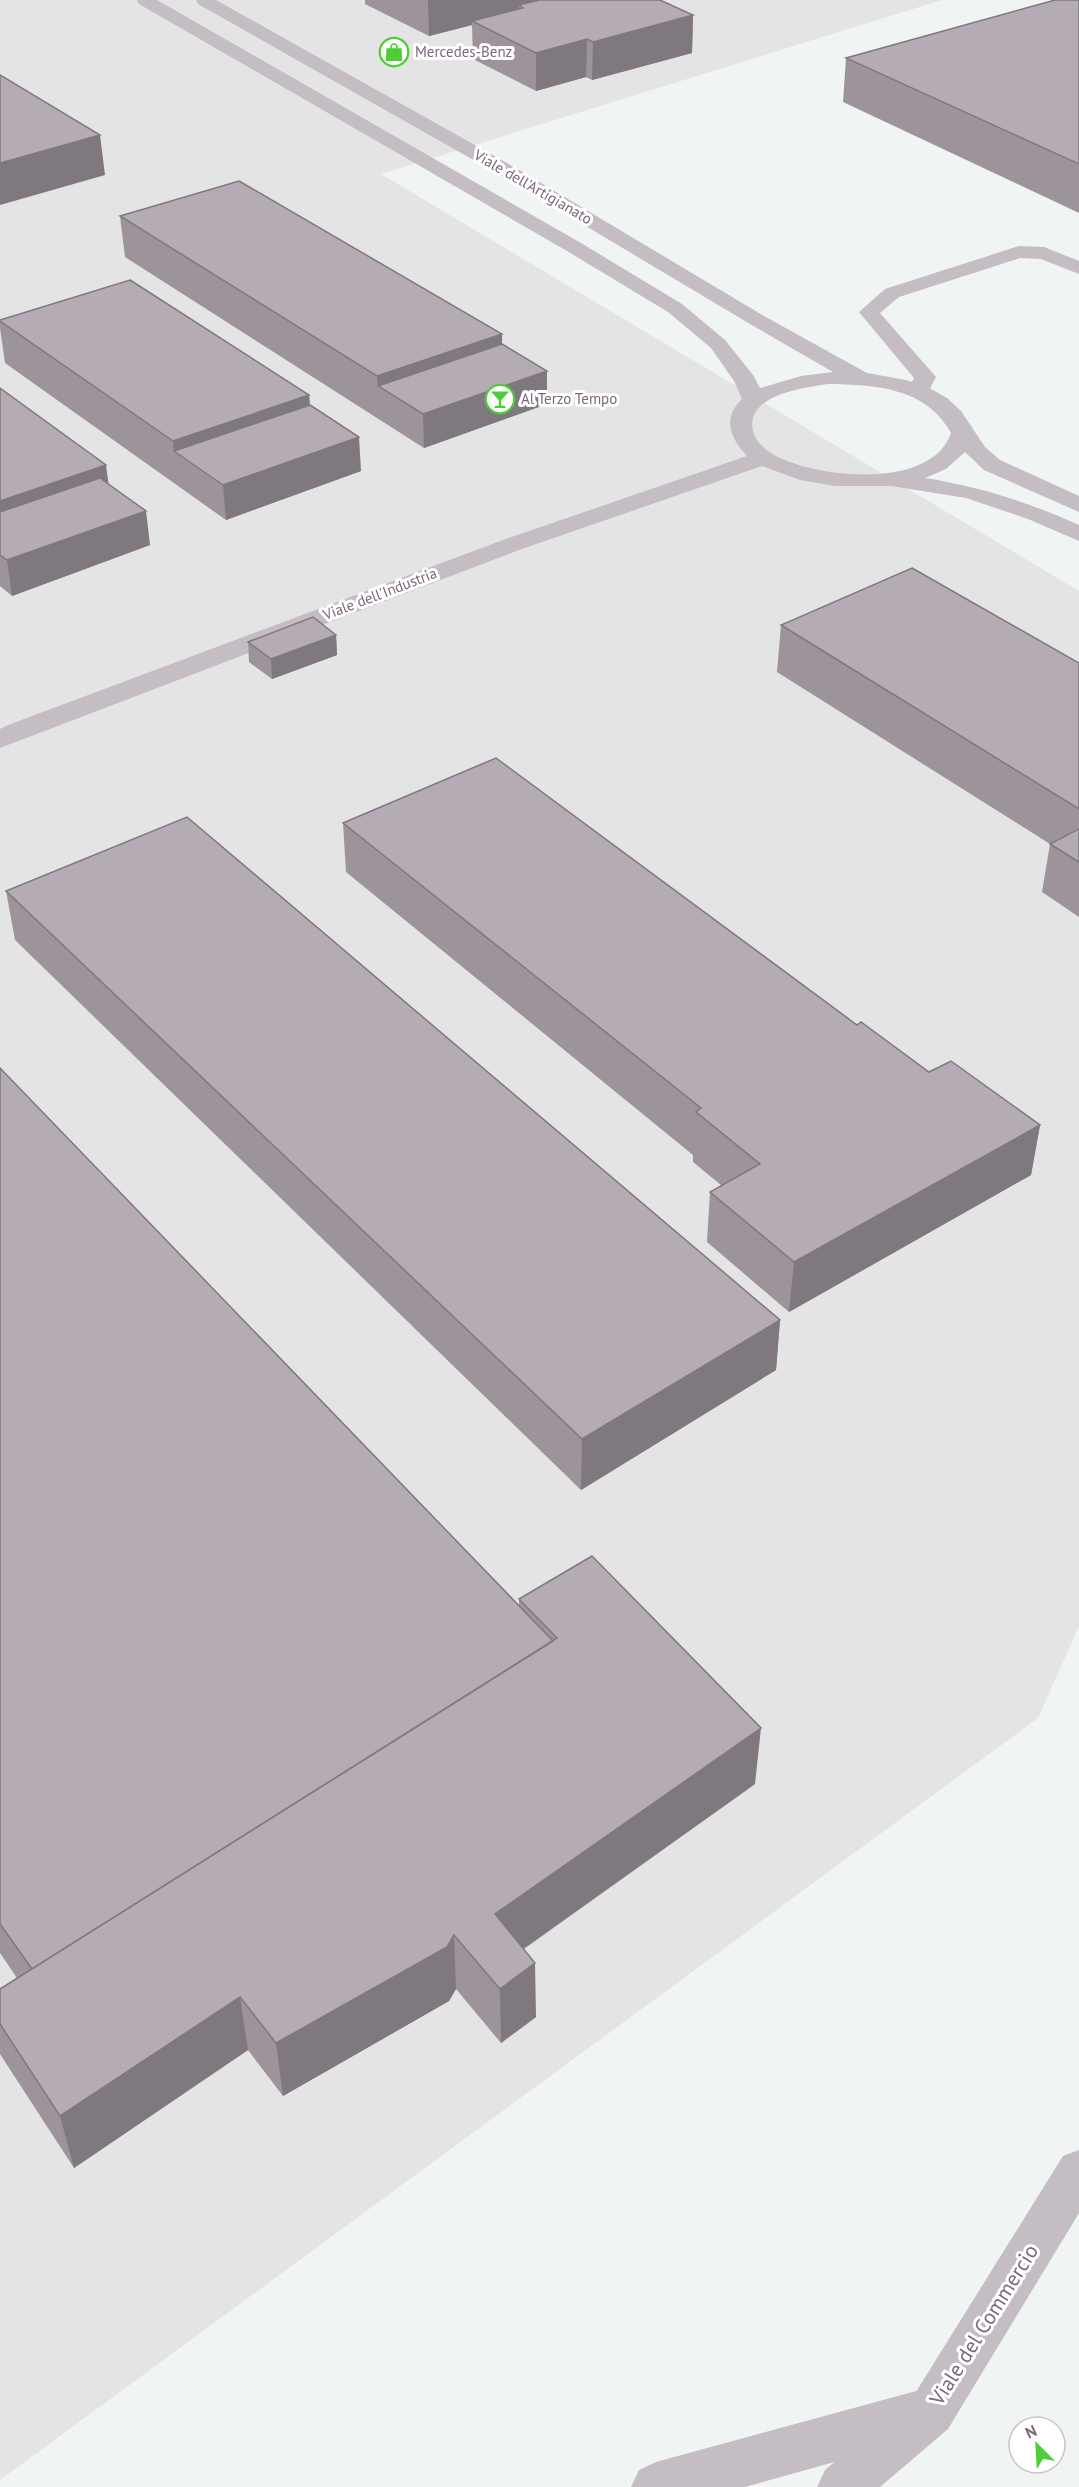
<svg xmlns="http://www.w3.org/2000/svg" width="1079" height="2487" font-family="'PT Sans',sans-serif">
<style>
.built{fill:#e4e4e4}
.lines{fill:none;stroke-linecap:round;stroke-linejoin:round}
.lane{fill:#c4bdc3;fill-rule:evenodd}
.street{fill:#c4bdc3;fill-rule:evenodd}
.wall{fill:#9c939b}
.shaded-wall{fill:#7f787e}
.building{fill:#b5abb4;stroke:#7f787e;stroke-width:1.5}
.labels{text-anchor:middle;stroke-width:6;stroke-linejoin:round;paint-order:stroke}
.far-poi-label{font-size:15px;fill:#7e667c;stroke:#fff;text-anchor:start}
.far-street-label{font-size:15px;fill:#7e667c;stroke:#fff}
.near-street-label{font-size:21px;fill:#7e667c;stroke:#fff}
</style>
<rect width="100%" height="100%" fill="#f0f4f2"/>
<path class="built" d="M0,0H942L381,174L1079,591V1626L1038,1718L0,2480Z"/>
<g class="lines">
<path class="lane" d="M1019,246L1044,247L1079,261V274L1041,259L1020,258L899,297L880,313L936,377L926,396L918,398L910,396L907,391L914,378L859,312L885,289Z
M920,2390L937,2397L944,2414L937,2431L920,2438L745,2487H631L639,2470L656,2462Z"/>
<path class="street" d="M137,0H157L581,243L682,304L725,340L753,375L760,388L801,376L833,372L750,324L507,179L198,4L196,0H216L521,171L764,316L867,373L906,380L931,389L947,398L961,411L985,447L1000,460L1079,496V512L984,470L965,452L946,469L925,478C981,487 1028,502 1079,525V541L1028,519L966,498L891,486H835L800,480L762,466L519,550L0,748V729L8,725L503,540L747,456C730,438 722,418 742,399L734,381L711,348L668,312L567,251L139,4ZM828,384C875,385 926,387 951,433C931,491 816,478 774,455C765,450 755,441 753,431C745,395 802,388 828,384Z
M1079,2150V2213L948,2429L880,2487H817L825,2470L914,2395L1063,2156Z"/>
</g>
<path class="wall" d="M365,0H660L693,15L692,53L592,80L586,77L536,91L473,59L472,25L429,36L365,4Z
M1079,0V213L843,102L846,58Z
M120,216L502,344L547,404L424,448L125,257Z
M0,320L309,395L310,405L361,471L226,520L5,363L0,328Z
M0,388L108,483L150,545L12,596L0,586Z
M781,625L1079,663V917L1042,892L1050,844L777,672Z
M336,635L337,655L272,679L249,662L248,642Z
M343,823L857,1025L929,1072L1040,1125L1031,1175L789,1312L707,1242L710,1192L721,1185L693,1162V1155L346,872Z
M6,891L780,1320L776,1370L581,1490L15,940Z
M0,1068L519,1606V1599L755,1784L524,1949L536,2017L501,2043L456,1989L449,2001L283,2096L248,2050L74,2168L0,2054V1989L17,1978L0,1953Z"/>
<path class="shaded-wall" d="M428,0H571L523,8L519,5V13L472,21V25L429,36Z
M693,15L692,53L592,80L593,42Z
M587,39L586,77L536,91V53Z
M100,135L105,175L0,205V163Z
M502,334V377L378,386L377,376Z
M547,371V404L424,448L423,414Z
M309,395L312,439L174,451L173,441Z
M359,437L361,471L226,520L223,485Z
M106,465L112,510L0,549V501Z
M146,511L150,545L12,596L7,560Z
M336,635L337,655L272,679L271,659Z
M1040,1125L1031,1175L789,1312L794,1262Z
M780,1320L776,1370L581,1490L582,1439Z
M761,1728L755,1784L496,1968L495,1914Z
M454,1935L456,1989L449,2001L283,2096L276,2043Z
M535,1963L536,2017L501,2043L500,1989Z
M240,1997L248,2050L74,2168L60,2116Z"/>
<path class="building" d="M540,0H660L693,15L593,42L587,39L536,53L472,21L523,8L519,5Z
M1055,0H1079V164L846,58Z
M0,75L100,135L0,163Z
M239,181L502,334L377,376L120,216Z
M130,280L309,395L173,441L0,321V320Z
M502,344L547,371L423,414L378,386Z
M0,388L106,465L0,501Z
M310,405L359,437L223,485L174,451Z
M100,478L146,511L7,560L0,555V512Z
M912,568L1079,663V809L781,625Z
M313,617L336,635L271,659L248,642Z
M496,758L857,1025L861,1022L929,1072L951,1061L1040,1125L794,1262L710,1192L760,1164L696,1112L701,1108L343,823Z
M187,817L780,1320L582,1439L6,891Z
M1079,829V862L1050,844Z
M0,1068L553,1641L32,1969L0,1924Z
M592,1556L761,1728L495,1914L535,1963L500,1989L454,1935L447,1947L276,2043L240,1997L60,2116L0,2024V1989L557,1638L519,1599Z"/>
<defs>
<g id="shop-ring" transform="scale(1.5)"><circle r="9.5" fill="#fff" stroke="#4dcd37" stroke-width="1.5"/><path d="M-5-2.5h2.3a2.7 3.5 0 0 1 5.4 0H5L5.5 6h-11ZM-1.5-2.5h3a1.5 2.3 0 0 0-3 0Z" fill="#4dcd37"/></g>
<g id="bar-ring" transform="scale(1.5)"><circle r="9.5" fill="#fff" stroke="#4dcd37" stroke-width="1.5"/><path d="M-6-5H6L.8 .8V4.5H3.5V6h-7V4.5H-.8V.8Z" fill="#4dcd37"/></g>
</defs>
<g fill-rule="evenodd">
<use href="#shop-ring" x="394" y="52"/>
<use href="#bar-ring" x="500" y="399"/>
</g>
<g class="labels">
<g class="far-poi-label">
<text x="415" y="57">Mercedes-Benz</text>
<text x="521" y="404">Al Terzo Tempo</text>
</g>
<g class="far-street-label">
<text transform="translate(533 187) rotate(30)" y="5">Viale dell'Artigianato</text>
<text transform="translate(380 594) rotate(-21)" y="5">Viale dell'Industria</text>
</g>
<g class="near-street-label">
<text transform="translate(984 2325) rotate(-58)" y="7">Viale del Commercio</text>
</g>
</g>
<g transform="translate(1037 2445) rotate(336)"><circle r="28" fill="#ffffff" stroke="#cbc2cb" stroke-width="1.5"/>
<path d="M0-4.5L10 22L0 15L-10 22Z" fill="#4dcd37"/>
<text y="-9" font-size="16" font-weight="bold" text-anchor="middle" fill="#7e667c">N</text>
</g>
</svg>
